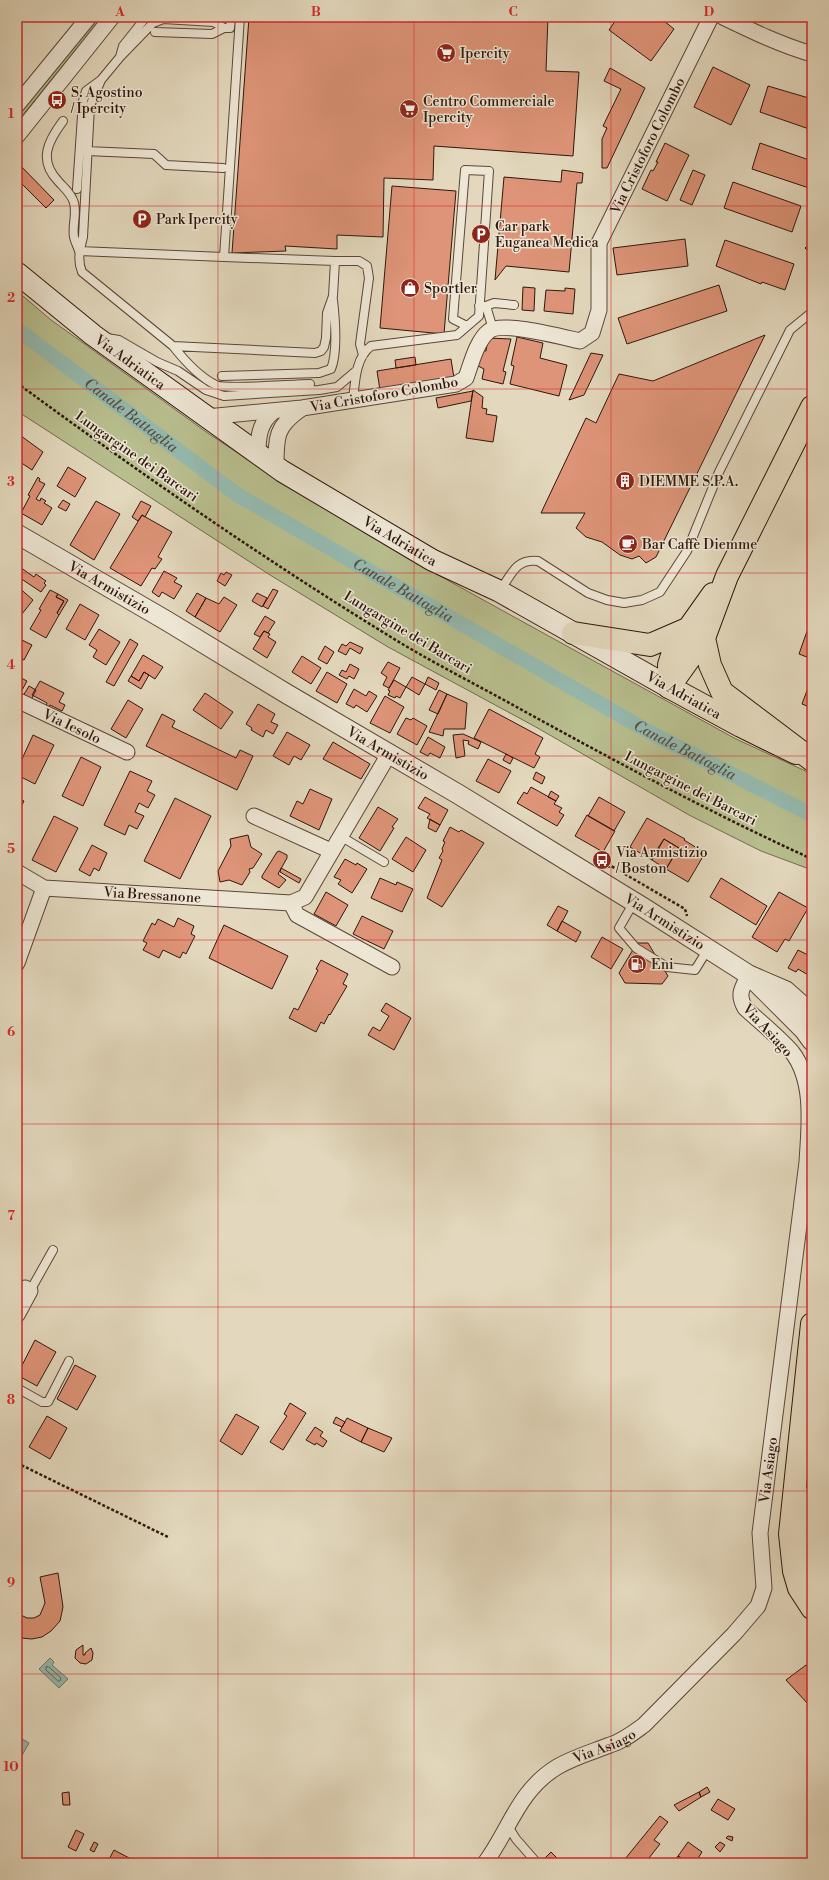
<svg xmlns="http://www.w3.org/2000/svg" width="829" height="1880" font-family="'Libre Bodoni',serif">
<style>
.green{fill:#b8be8e;stroke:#746a4d}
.water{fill:#95baaf;stroke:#6d786e}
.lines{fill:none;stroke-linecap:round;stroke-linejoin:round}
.shore{stroke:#62685e;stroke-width:1}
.canal{stroke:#95baaf;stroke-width:15}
.building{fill:#de9478;stroke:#30160c}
.service-casing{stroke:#5d4638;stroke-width:10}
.minor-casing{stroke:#5d4638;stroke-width:17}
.tertiary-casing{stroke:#5d4638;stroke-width:21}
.secondary-casing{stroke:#30160c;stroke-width:23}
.primary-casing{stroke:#30160c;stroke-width:24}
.trunk-casing{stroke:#30160c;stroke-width:24}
.path{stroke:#30160c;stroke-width:2.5;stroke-dasharray:3 2;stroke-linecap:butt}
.service{stroke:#ede6d4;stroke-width:8}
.minor{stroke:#ede6d4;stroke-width:15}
.tertiary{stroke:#ede6d4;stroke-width:19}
.secondary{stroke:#ede6d4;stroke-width:21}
.primary{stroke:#e3d8bd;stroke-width:22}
.trunk{stroke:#e3d8bd;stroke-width:22}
.grid{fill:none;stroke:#d62828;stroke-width:1;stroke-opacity:0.55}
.labels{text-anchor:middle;stroke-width:3;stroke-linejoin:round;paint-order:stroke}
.poi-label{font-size:14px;fill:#30160c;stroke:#ede6d4;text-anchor:start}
.street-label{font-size:14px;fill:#30160c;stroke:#ede6d4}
.water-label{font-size:15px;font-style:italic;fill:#534f45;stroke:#ede6d4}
.neatline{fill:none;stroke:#d62828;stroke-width:1.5}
.grid-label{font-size:13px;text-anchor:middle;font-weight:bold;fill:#d62828}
</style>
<rect width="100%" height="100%" fill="#e3d8bd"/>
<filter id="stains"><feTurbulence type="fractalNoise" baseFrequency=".005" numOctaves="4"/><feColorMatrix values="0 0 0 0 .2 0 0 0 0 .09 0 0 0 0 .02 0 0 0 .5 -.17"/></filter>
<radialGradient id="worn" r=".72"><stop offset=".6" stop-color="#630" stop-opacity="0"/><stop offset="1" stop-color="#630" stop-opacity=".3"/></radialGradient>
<path class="green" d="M97,17H102L17,122V117Z
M17,291L51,320L86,345L209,434L279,480L429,570L574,650L736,739L812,774V870L761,851L689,815L534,726L388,647L270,575L17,411Z"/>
<path class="water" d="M50,1658L54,1662L52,1665L68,1679L59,1688L39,1669Z
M17,1736L29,1743L17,1764Z"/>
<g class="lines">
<path class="shore" d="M49,1667L61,1678L60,1681H58L46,1670V1667Z"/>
<path class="canal" id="s1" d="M17,329L236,494L651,733L812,815"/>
</g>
<path class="building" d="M249,17H548L546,71L579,72L573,156L434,146L433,180L384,178L383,237L337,235V249L285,246L286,251L232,253Z
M618,17H659L674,29L651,61L609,30Z
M713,67L750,85L731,125L694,107Z
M610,68L645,88L607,168H602V139L607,128L603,126L621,89L604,81Z
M768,86L812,99V130L760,112Z
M665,143L689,155L667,201L642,189L651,170L653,171L658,162H656Z
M760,143L812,161V189L752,169Z
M17,162L54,200L46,208L17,179Z
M562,170L583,173L582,183H577L569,272L506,266L495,280L504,177L561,182Z
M693,170L705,175L692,205L680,200Z
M733,182L801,206L792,232L724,208Z
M392,186L456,191L444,334L380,328Z
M17,198L22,202L17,209Z
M685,239L688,266L617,275L613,248Z
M725,240L794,264L785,290L762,282L761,284L716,266Z
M812,241V255L805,248Z
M719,285L727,311L627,344L618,318Z
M523,287L535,288L534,311L522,310Z
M565,288L575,289L573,314L544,311L546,290L565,291Z
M765,335L656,557L646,563L639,556L632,559L620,555L602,542L586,537L576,528L585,513H541L586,418L596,423L619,374L653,381Z
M517,337L543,343L540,358L567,365L559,396L510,384L514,366L511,365Z
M488,338L511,339L503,371L506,372L503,384L482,379L484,369L478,366L480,350L486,351Z
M591,353L603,355L584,395L569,400Z
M415,357L416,365L396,368L395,360Z
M451,359L454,378L380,390L377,371Z
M473,390L483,397L482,408L487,409L486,414L497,416L493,442L466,438Z
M473,391L471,401L438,408L436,398Z
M17,433L43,452L32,470L17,460Z
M68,467L86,478L75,497L57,486Z
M38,477L40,479L39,481L45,484L36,499L40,501L41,498L46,501L44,503L52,508L42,525L21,513L30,496L28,495Z
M63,500L70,504L66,511L58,507Z
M96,501L120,514L94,560L70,545Z
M141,501L151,506L145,517L142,515L138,521L132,517Z
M142,515L172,532L158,557L162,559L155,569L152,568L141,586L110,568Z
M17,565L34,577L36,574L46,581L44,583L46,585L41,592L17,576Z
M164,571L177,578L174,582L182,586L174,599L162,592L159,597L152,592Z
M226,572L232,575L225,586L217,581L221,573L224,575Z
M17,586L33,600L18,619L17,618Z
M273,589L278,591L268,609L263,606Z
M50,590L58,594L56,597L64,601L57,613L59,615L46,638L30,629L41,610L39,609Z
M197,593L206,598L195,617L186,611Z
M257,593L267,598L262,607L252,601Z
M58,594L68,600L59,615L57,613L64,601L56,597Z
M224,597L237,605L220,632L195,617L206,598L219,604Z
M80,604L99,615L85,640L66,629Z
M265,616L275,622L268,633L264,631L260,637L254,634Z
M812,617V659L799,654Z
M99,629L120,642L106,665L93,657L97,650L89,645Z
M264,631L270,634L268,637L276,642L267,658L253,649Z
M18,638L32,645L24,660L17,657Z
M130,639L138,644L114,686L106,682Z
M350,642L363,648L360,654L350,648L346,655L338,651L342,644L346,646Z
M325,646L334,652L327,664L318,659Z
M143,655L163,667L155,679L144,672L139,681L131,676Z
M302,656L321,668L311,684L292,672Z
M388,662L400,668L389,688L383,685L387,677L381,673Z
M350,664L359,669L354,679L349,676L347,679L339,675L342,670L346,672Z
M144,672L149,675L141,689L128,681L131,676L139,681Z
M327,672L347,684L337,703L316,691Z
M17,676L27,681L20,694L17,693Z
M412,677L425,684L419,695L406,687Z
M428,677L439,683L436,690L425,684Z
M812,677V708L802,704Z
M394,680L406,687L400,698L396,696L395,698L388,695L390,691L388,690Z
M40,681L64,693L59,702L65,705L62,711L50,705L49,707L46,706L47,703L32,695Z
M29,686L36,690L31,700L23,696Z
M354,689L366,696L369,691L377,696L367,712L356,705L354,708L346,704Z
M439,690L447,694L438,714L429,710Z
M205,693L233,712L221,729L193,710Z
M447,694L467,703L465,729H444L443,736L429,732Z
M385,696L404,707L390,733L370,723Z
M128,700L143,709L126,738L111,729Z
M258,704L275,714L271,722L278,725L273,734L266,730L263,737L251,730L252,728L246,724Z
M489,709L543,738L535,754L540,757L534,768L474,738Z
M162,714L175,721L172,727L236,758L240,750L253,756L237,790L146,746Z
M406,718L411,720L413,718L427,726L417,745L397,734Z
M287,732L310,745L301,760L294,756L289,765L273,756Z
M463,734L481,742L478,749L468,744L469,741L463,740L465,756L456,758L453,735Z
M33,735L54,745L35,784L17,775V770Z
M428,737L445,747L440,758L430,753L428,756L420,752Z
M333,742L370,764L361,779L323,759Z
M506,754L513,758L510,764L503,760Z
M81,757L101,767L83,806L62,796Z
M488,759L511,771L499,793L476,781Z
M130,771L152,781L147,791L155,795L148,808L139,803L135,812L144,816L137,829L129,825L125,835L104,825Z
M536,772L545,777L542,784L533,779Z
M531,787L556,801L554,804L562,808L559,812L564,815L557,826L517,803L524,792L527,794Z
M310,789L332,799L319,830L290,816L297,801L303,804Z
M551,791L559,796L556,801L548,797Z
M425,797L448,810L440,825L427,818L430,814L418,808Z
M599,797L625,812L614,831L588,816Z
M17,798L24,801L17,815Z
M175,798L211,816L180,879L144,861Z
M378,807L398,819L392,827L394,828L380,851L359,838Z
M587,815L615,831L603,852L575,836Z
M54,816L78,828L56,872L32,860Z
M647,818L685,839L684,840L705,853L688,882L666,869L679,848L664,839L652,860L630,847Z
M430,819L440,825L436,832L428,828Z
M450,827L459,832L461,830L484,843L442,907L427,898L442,860L439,858L443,851L442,849L445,842L443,841Z
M248,835L251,847L262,854L253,868L249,869L250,872L242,885L229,880L220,882L218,871L231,846L230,839Z
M406,837L426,850L413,872L392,859Z
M664,839L679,848L673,857L658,848Z
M92,845L107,853L99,871L94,868L90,876L79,870Z
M658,848L673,857L666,869L652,860Z
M279,851L287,855V858L278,874L286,880L279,888L262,878V876L277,852Z
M345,859L356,865L357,863L367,869L352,893L338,884L341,880L334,877Z
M281,868L301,879L299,883L280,872Z
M380,878L396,885L397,882L413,889L402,912L371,898Z
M721,878L767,906L756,925L710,897Z
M326,892L348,905L336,926L314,914Z
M779,892L808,908L789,941L785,939L777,952L752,937Z
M558,906L568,911L557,931L547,925Z
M362,916L393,931L384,949L353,934Z
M178,918L194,926L191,934L195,936L186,954L183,952L180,958L163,950L159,958L143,950L147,943L143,941L152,923L155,925L158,919L174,927Z
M562,921L581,932L576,942L557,931Z
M224,925L288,956L272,989L209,958Z
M602,937L623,949L611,969L591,957Z
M637,943H648L668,976L662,984L625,983L619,973Z
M798,950L812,957V971L810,976L798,969L796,972L788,968Z
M321,960L348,974L343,984L347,986L330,1015L329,1014L324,1024L321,1022L316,1032L289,1018L294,1008L298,1010L318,970L316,969Z
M386,1003L411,1018L394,1050L368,1035L373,1027L380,1031L389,1016L381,1011Z
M35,1340L56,1352L37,1386L17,1375Z
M75,1365L96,1376L77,1410L57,1399Z
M17,1400L21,1402L17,1410Z
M290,1403L306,1413L283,1450L270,1442L287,1416L284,1414Z
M236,1414L259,1427L242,1455L220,1441Z
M47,1416L67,1428L50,1459L29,1447Z
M336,1417L345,1422L342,1427L333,1423Z
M347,1418L368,1428L361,1442L340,1431Z
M315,1427L323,1432L320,1436L327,1441L323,1447L316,1443L315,1445L306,1440Z
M368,1428L392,1438L384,1452L361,1442Z
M58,1573L63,1607L60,1621L51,1631L42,1637L32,1639L21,1638L17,1648V1610L21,1615L27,1618H34L40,1615L45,1603L40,1577Z
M83,1645V1655H85V1653L91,1648L93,1653L92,1660L86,1664L80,1663L75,1658L76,1650Z
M806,1665L812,1672V1700L808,1704L786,1680Z
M707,1787L710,1792L701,1797L699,1792Z
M69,1792L70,1805H63L62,1793Z
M699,1792L701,1797L679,1811L674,1805Z
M718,1799L735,1809L728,1820L711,1810Z
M660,1816L668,1822L654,1840L660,1844L645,1863H631L625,1859Z
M76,1830L84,1834L76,1851L68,1847Z
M728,1836L733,1837L732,1841L726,1838Z
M94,1842L98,1844L94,1852L90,1850Z
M688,1842L702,1852L695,1863H688L678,1856Z
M720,1842L725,1845L720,1852L715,1847Z
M114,1850L133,1860L138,1863H107Z
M551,1852L558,1859L555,1863H540Z
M678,1856L688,1863H672Z"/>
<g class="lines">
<g class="service-casing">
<path id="service" d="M146,17L123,46L120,57L101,80L90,106L83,237C80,249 77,260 82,272L173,346L315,353L321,351L324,347L326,338L327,313L333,296L335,261L224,257L240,17
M155,32L212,34L224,28
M120,57L153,23L163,19L214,22L224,28H230L231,17
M63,121C48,141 38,160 58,181C64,188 72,194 74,203C77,214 72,226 74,237C75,242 78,247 79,251L224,257
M87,151L154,154L166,165L223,168
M77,189L83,101L86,91L101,80
M335,261H359L367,266L369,278L360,344L363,355
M479,306H486L493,329
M486,306L494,303L514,305
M107,338L119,340L157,362L178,371L206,390L224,396L319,390L337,387L357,370
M173,346C184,360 199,377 216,385C227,390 293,384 310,384
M222,376L319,373L331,369C338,352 335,318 333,300
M353,401C355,383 355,358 371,346L457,335L479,316L489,171L465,170L453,319L467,326
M500,591C511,575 516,558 538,561L588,593L607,600L624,603L642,600L660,592L687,551L719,472L790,330L812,312
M340,836L384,862
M634,902L619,928L636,948L667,967L695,970L708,949
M30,1291L53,1250
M17,1388L42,1402H48L69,1361
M508,1826L516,1839L537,1863"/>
</g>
<g class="minor-casing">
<g id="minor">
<path d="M723,17C752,31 781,45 812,54"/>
<path d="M17,105L89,17"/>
<path d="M17,136L112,17"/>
<path id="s2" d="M206,417L302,408L456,384L466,378C471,364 477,340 489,331C501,321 562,337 580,341L592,333L599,310V243L711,17"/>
<path d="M258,454C258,438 259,423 273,412"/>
<path d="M276,466C276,437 276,426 301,409"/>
<path id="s3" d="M17,700L127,752"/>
<path d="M254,816L331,851"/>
<path id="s4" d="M17,872L44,888L291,903L305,897L389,754"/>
<path d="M291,903L297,915L392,967"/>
<path d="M17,963L44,888"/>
<path d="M17,1315L30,1291L25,1288"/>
<path id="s5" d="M485,1863C510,1829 518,1791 557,1767C574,1757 592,1752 610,1745C623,1741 633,1733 644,1725L734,1634L758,1606L764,1588L760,1533L807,1162C809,1127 815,1082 792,1052C778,1036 760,1022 745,1008C737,994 742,988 749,975"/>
</g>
</g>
<g class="tertiary-casing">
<g id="tertiary">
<path id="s6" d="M17,534L167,621L287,694L458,794L644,908L749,975L786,991L812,1014"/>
<path d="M757,983L804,1030L812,1041"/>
</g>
</g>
<g class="secondary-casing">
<g id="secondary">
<path id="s7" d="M17,273L93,335L282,471L432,560L499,591L669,687"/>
</g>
</g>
<g class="primary-casing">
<path id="primary" d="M669,687L741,726L796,753"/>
</g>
<g class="trunk-casing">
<path id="trunk" d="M573,633L650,645L687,629
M704,638L710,665L722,692L812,760
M669,687L704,638L727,576L812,407
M669,687V665L674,649L713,594
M812,1324L790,1534L794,1571L799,1588L812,1608
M812,1497L808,1547L812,1567"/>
</g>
<path class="path" d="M17,383C141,474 268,562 399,642C439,666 481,687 522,710C617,762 713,814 812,859
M607,867L611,866L685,909L687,916
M17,1463L168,1537"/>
<use href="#service" class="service"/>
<use href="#minor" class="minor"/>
<use href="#tertiary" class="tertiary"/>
<use href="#secondary" class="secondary"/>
<use href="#primary" class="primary"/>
<use href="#trunk" class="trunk"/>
</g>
<path class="grid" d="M218,17V1863M414,17V1863M611,17V1863M17,206H812M17,389H812M17,573H812M17,756H812M17,940H812M17,1124H812M17,1307H812M17,1491H812M17,1674H812"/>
<defs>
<g id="supermarket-disc" transform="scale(1)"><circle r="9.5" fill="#8f2418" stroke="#ede6d4"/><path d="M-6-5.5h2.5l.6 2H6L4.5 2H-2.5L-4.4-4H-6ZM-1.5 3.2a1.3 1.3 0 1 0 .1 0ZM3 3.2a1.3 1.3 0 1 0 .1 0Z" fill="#fff"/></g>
<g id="bus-disc" transform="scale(1)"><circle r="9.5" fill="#8f2418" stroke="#ede6d4"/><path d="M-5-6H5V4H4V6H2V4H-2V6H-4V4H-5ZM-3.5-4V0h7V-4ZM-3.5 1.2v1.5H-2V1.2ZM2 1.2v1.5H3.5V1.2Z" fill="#fff"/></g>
<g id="parking-disc" transform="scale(1)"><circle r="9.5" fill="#8f2418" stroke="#ede6d4"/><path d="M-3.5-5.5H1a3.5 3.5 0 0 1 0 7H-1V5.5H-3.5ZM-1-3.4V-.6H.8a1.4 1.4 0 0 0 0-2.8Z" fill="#fff"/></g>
<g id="shop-disc" transform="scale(1)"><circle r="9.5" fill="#8f2418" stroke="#ede6d4"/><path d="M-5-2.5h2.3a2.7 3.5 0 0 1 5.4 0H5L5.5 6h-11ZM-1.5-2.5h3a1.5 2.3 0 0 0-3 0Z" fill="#fff"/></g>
<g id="building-disc" transform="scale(1)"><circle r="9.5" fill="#8f2418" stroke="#ede6d4"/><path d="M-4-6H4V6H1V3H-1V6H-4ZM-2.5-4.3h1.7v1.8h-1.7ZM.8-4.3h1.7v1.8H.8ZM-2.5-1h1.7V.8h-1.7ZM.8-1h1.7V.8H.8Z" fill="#fff"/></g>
<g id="cafe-disc" transform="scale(1)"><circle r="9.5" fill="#8f2418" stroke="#ede6d4"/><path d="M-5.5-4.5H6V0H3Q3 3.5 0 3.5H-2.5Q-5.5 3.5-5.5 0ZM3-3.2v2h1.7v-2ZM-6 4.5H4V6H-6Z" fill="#fff"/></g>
<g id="fuel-disc" transform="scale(1)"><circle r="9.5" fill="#8f2418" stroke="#ede6d4"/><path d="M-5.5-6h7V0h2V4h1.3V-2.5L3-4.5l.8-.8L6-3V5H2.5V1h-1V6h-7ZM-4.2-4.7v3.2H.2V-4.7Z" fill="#fff"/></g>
</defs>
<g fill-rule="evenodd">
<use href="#supermarket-disc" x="446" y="53"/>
<use href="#bus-disc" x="57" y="100"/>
<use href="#supermarket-disc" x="409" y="109"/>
<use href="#parking-disc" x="142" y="219"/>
<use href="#parking-disc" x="481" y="234"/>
<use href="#shop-disc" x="410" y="288"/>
<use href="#building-disc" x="625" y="481"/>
<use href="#cafe-disc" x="628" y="544"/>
<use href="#bus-disc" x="602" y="860"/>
<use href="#fuel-disc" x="637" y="964"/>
</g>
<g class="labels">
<g class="poi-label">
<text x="460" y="58">Ipercity</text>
<text x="71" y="97">S. Agostino<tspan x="71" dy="16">/ Ipercity</tspan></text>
<text x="423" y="106">Centro Commerciale<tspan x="423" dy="16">Ipercity</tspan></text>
<text x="156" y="224">Park Ipercity</text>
<text x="495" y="231">Car park<tspan x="495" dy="16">Euganea Medica</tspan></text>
<text x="424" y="293">Sportler</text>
<text x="639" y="486">DIEMME S.P.A.</text>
<text x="642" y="549">Bar Caffè Diemme</text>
<text x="616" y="857">Via Armistizio<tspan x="616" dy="16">/ Boston</tspan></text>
<text x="651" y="969">Eni</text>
</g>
<g class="street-label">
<text dy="5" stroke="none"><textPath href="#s2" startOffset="624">Via Cristoforo Colombo</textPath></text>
<text dy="5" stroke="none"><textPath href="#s7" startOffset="144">Via Adriatica</textPath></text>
<text transform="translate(384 394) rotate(-10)" y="5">Via Cristoforo Colombo</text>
<text transform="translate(137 456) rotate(35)" y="5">Lungargine dei Barcari</text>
<text dy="5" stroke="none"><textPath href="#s7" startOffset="468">Via Adriatica</textPath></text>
<text dy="5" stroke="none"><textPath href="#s6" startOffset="107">Via Armistizio</textPath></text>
<text transform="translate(408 632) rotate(31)" y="5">Lungargine dei Barcari</text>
<text transform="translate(684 695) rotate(29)" y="5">Via Adriatica</text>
<text dy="5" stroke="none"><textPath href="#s3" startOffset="61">Via Iesolo</textPath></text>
<text dy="5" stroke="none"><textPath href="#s6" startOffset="431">Via Armistizio</textPath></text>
<text transform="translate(691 788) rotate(27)" y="5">Lungargine dei Barcari</text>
<text dy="5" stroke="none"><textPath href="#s4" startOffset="140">Via Bressanone</textPath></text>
<text dy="5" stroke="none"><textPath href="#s6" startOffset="755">Via Armistizio</textPath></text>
<text transform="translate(768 1030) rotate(47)" y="5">Via Asiago</text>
<text dy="5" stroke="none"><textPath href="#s5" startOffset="521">Via Asiago</textPath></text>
<text dy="5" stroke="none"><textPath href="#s5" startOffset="173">Via Asiago</textPath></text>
</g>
<g class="water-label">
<text dy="5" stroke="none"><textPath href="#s1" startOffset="143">Canale Battaglia</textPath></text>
<text dy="5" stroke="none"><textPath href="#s1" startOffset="467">Canale Battaglia</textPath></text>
<text dy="5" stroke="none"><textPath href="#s1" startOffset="791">Canale Battaglia</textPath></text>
</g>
</g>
<rect width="829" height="1880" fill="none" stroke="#e3d8bd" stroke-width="44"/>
<rect x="22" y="22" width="785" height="1836" class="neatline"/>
<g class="grid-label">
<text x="120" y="16">A</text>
<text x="316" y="16">B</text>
<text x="513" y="16">C</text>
<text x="709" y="16">D</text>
<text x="11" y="118">1</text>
<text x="11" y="302">2</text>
<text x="11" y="486">3</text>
<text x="11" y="669">4</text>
<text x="11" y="853">5</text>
<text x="11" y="1036">6</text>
<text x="11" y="1220">7</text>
<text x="11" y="1404">8</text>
<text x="11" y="1587">9</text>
<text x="11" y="1771">10</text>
</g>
<rect width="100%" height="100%" filter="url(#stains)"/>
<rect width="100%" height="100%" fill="url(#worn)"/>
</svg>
